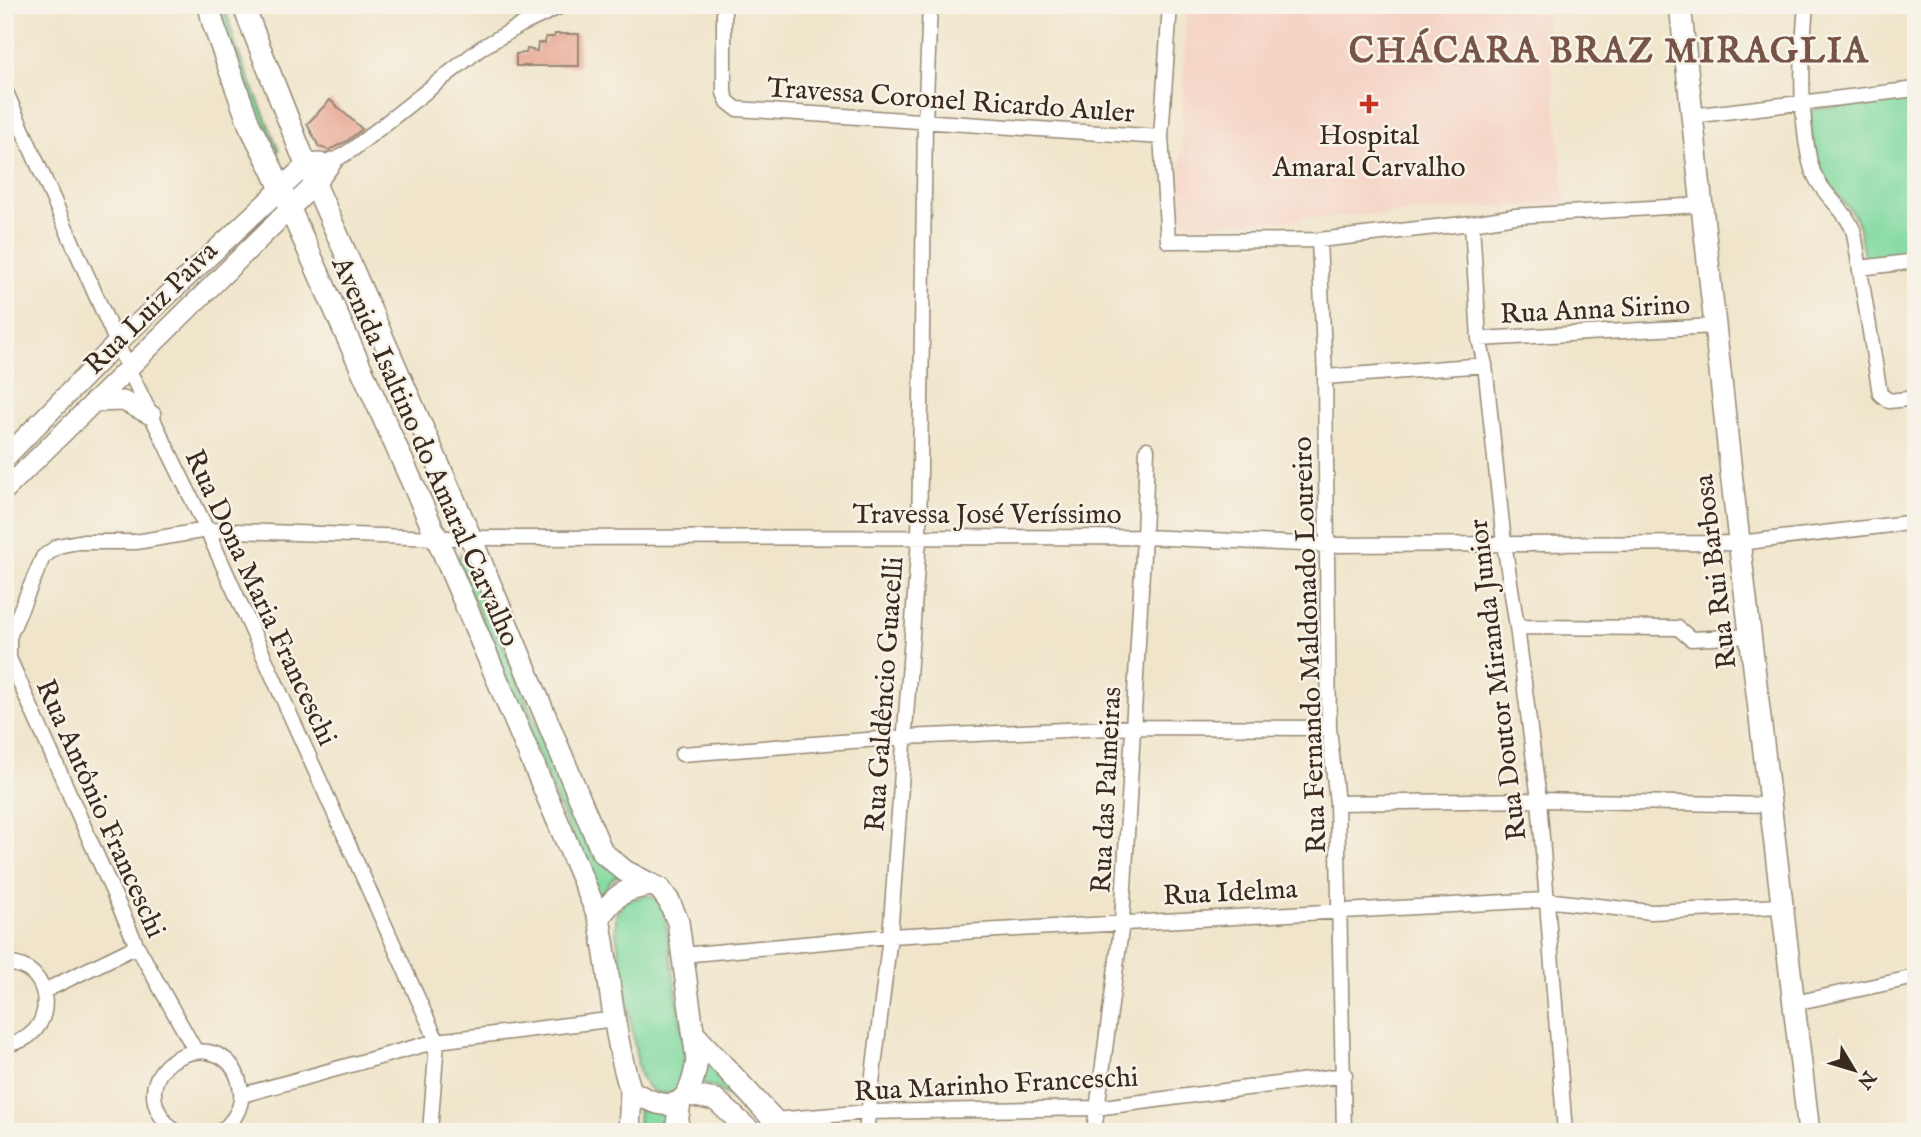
<svg xmlns="http://www.w3.org/2000/svg" width="1921" height="1137" font-family="'IM FELL English',serif">
<style>
.built{fill:#f5d2c3}
.green{fill:#7fd99f;stroke:#5d825e;stroke-width:2}
.building{fill:#e7a28e}
.lines{fill:none;stroke-linecap:round;stroke-linejoin:round}
.minor-casing{stroke:#968874;stroke-width:17}
.tertiary-casing{stroke:#968874;stroke-width:22}
.secondary-casing{stroke:#968874;stroke-width:24}
.minor{stroke:#fff;stroke-width:14}
.tertiary{stroke:#fff;stroke-width:19}
.secondary{stroke:#fff;stroke-width:21}
.poi-dot{fill:#c8321e;stroke:#f7f3e8;stroke-width:2.5}
.labels{text-anchor:middle;stroke-width:5;stroke-linejoin:round;paint-order:stroke}
.street-label{font-size:28px;fill:#3b2a1e;stroke:#f7f3e8}
.poi-label{font-size:28px;fill:#3b2a1e;stroke:#f7f3e8}
.district-label{font-size:35px;font-weight:bold;letter-spacing:2px;fill:#775445;stroke:#f7f3e8}
</style>
<rect width="100%" height="100%" fill="#f7f3e8"/>
<filter id="ink" filterUnits="userSpaceOnUse"><feTurbulence type="fractalNoise" baseFrequency=".0143" numOctaves="2"/><feDisplacementMap in="SourceGraphic" scale="14" xChannelSelector="R" yChannelSelector="G"/><feConvolveMatrix kernelMatrix="1 2 1 2 8 2 1 2 1" color-interpolation-filters="sRGB"/></filter>
<filter id="wash" filterUnits="userSpaceOnUse"><feTurbulence type="fractalNoise" baseFrequency=".00686" numOctaves="4" result="noise"/><feDisplacementMap in="SourceGraphic" scale="28" xChannelSelector="R" yChannelSelector="G"/><feGaussianBlur stdDeviation="1.57" result="paint"/><feColorMatrix in="noise" values="0 0 0 0 0 0 0 0 0 0 0 0 0 0 0 0 0 1.4 0 .05"/><feComposite in="paint" operator="in"/></filter>
<g filter="url(#wash)">
<rect width="100%" height="100%" fill="#f0e5ca"/>
<path class="built" d="M1186,5H1545L1566,203L1190,226L1179,214Z"/>
<path class="green" d="M214,5H224L236,48L279,150L274,156L271,154Z
M1916,96V255L1865,261L1857,219L1821,173L1811,135L1809,110Z
M461,553L465,556L587,844L596,858L621,875L613,878L597,898L457,560Z
M647,895L658,899L664,911L689,1074L677,1092C656,1097 647,1091 639,1072L616,933V914L625,901Z
M702,1053L774,1132H762C743,1114 727,1085 699,1084Z
M639,1103L670,1113L661,1132H638Z"/>
<g id="blocks">
<path class="building" d="M555,34H579V66H516V54L526,53L527,49L537,51L538,43H545L546,37H554Z
M330,100L362,129L347,141L329,150L319,147L307,124Z"/>
</g>
</g>
<g filter="url(#ink)">
<use href="#blocks" fill-opacity="0" stroke="#968874" stroke-width="2"/>
<g class="lines">
<g class="minor-casing">
<path id="minor" d="M724,5V93L728,102L737,109L1161,137
M1170,5L1161,137L1168,241L1319,240L1472,223L1515,216L1701,205
M1806,5C1802,51 1800,94 1806,140C1808,152 1809,165 1815,176C1825,198 1847,210 1854,233L1880,394L1889,401L1916,398
M5,90L128,368L207,530L437,1041L430,1132
M1691,116L1916,89
M332,162L353,149L481,48L521,25L563,5
M1472,223L1479,339L1485,365L1504,543L1517,627L1539,800L1565,1132
M1319,240L1325,377L1329,728L1337,803L1344,1132
M1860,268L1916,261
M1479,339L1714,326
M1325,377L1485,365
M1517,627L1678,628L1691,639L1750,636
M682,754L906,737L1133,727L1329,728
M1337,803L1539,800L1770,805
M682,955L890,936L1545,900L1651,912L1782,906
M5,964C55,961 61,1040 5,1044
M44,991L137,946
M1794,1003L1916,977
M195,1050L137,946L9,658V637L43,557L58,546L78,542H136L207,530L437,538L1144,537L1327,545L1739,543L1916,522
M242,1095L437,1041L616,1019
M774,1120L868,1112L1096,1108L1345,1075
M175,1132C105,1068 232,1010 241,1092C243,1108 232,1124 219,1132
M866,1132L890,936L919,539L925,122L930,5
M1094,1132L1122,922L1144,537L1147,449"/>
</g>
<g class="tertiary-casing">
<path id="tertiary" d="M93,402L123,401L151,415
M5,458L117,343L307,164L320,163
M5,490L315,184L332,162"/>
</g>
<g class="secondary-casing">
<path id="secondary" d="M209,5L213,23L249,124L272,169L437,538L599,918C610,975 613,1037 631,1091C673,1115 690,1108 697,1060L678,922L669,901L660,889L625,871L602,852L471,538L301,152L243,5
M1680,5L1732,481L1809,1132
M599,918C615,895 624,889 651,885
M693,1033L774,1120L788,1132
M688,1095L716,1100L751,1132
M629,1132L631,1091
M676,1132L680,1102"/>
</g>
<use href="#minor" class="minor"/>
<use href="#tertiary" class="tertiary"/>
<use href="#secondary" class="secondary"/>
</g>
</g>
<path class="poi-dot" d="M1365.5 93.5h7v7h7v7h-7v7h-7v-7h-7v-7h7z"/>
<g class="labels">
<g class="street-label">
<text transform="translate(951 99) rotate(4)" y="10">Travessa Coronel Ricardo Auler</text>
<text transform="translate(150 307) rotate(-45)" y="10">Rua Luiz Paiva</text>
<text transform="translate(1595 308) rotate(-3)" y="10">Rua Anna Sirino</text>
<text transform="translate(427 451) rotate(66)" y="10">Avenida Isaltino do Amaral Carvalho</text>
<text x="987" y="523">Travessa José Veríssimo</text>
<text transform="translate(1714 572) rotate(-97)" y="10">Rua Rui Barbosa</text>
<text transform="translate(262 597) rotate(65)" y="10">Rua Dona Maria Franceschi</text>
<text transform="translate(1308 645) rotate(-92)" y="10">Rua Fernando Maldonado Loureiro</text>
<text transform="translate(1496 680) rotate(-97)" y="10">Rua Doutor Miranda Junior</text>
<text transform="translate(883 694) rotate(-86)" y="10">Rua Galdêncio Guacelli</text>
<text transform="translate(1105 790) rotate(-87)" y="10">Rua das Palmeiras</text>
<text transform="translate(102 808) rotate(66)" y="10">Rua Antônio Franceschi</text>
<text transform="translate(1230 891) rotate(-3)" y="10">Rua Idelma</text>
<text transform="translate(996 1083) rotate(-3)" y="10">Rua Marinho Franceschi</text>
</g>
<g class="poi-label">
<text x="1369" y="144">Hospital<tspan x="1369" dy="32">Amaral Carvalho</tspan></text>
</g>
<g class="district-label">
<text x="1609" y="62">CHÁCARA BRAZ MIRAGLIA</text>
</g>
</g>
<rect width="1921" height="1137" fill="none" stroke="#f7f3e8" stroke-width="28"/>
<g transform="translate(1854 1070) rotate(128)" stroke="#f7f3e8" stroke-width="5" paint-order="stroke">
<path d="M0-5L12 26L0 18L-12 26Z" fill="#3b2a1e"/>
<text y="-10" font-size="19" font-weight="bold" text-anchor="middle" fill="#3b2a1e">N</text>
</g>
</svg>
